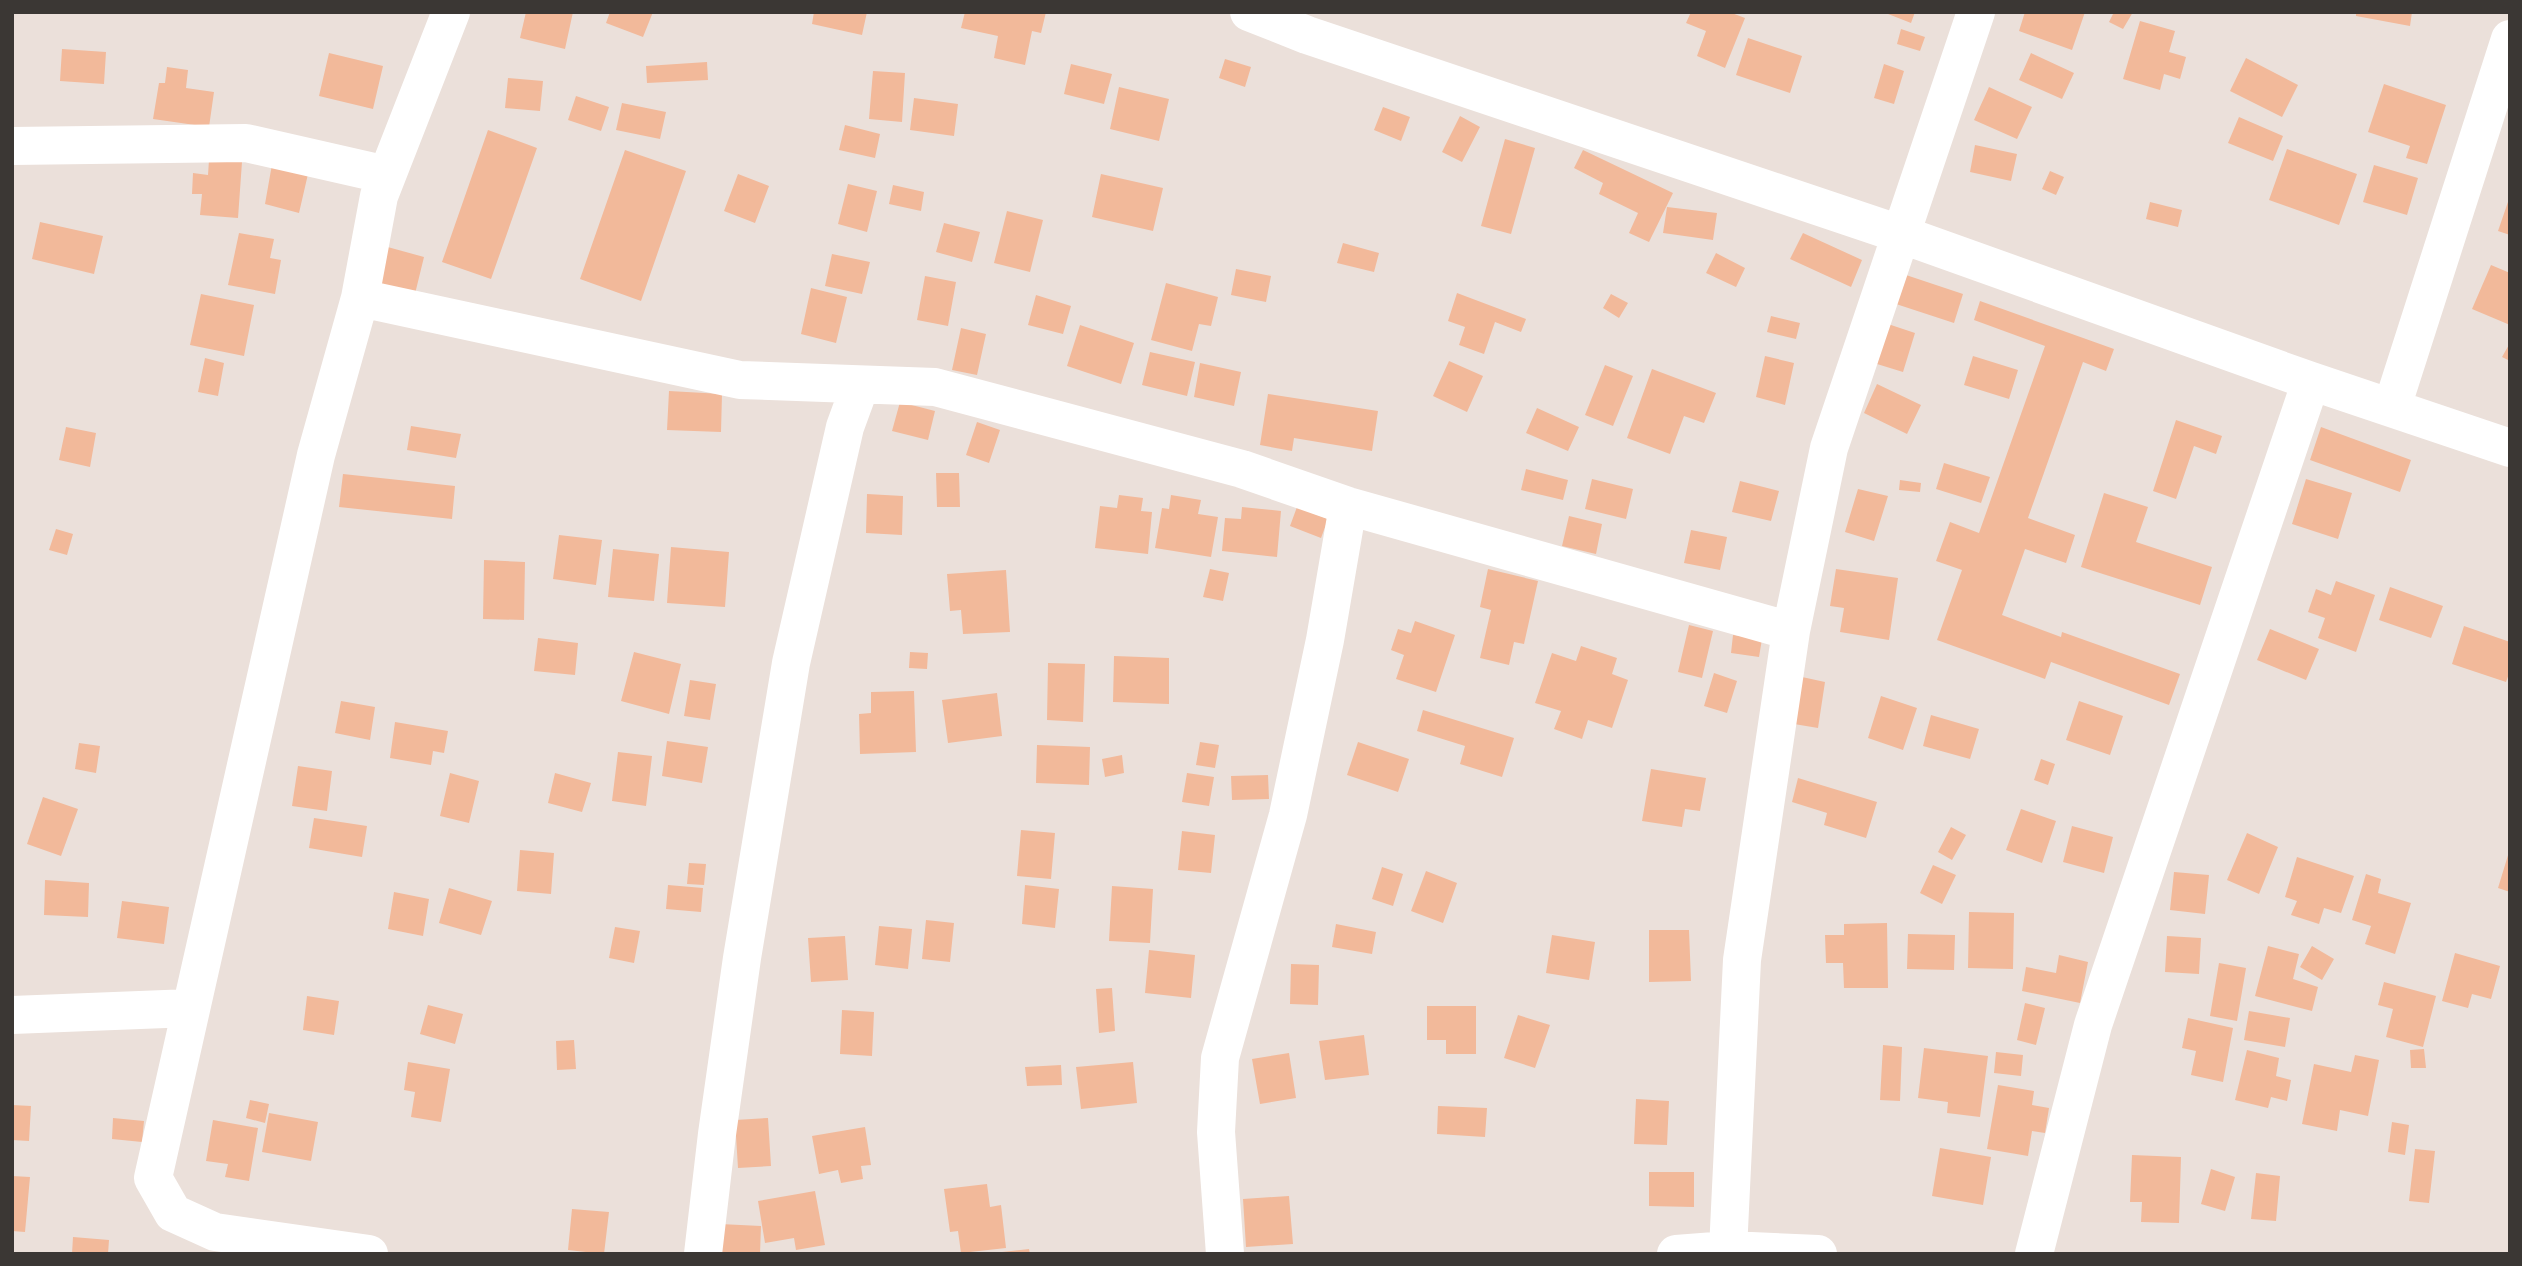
<svg xmlns="http://www.w3.org/2000/svg" width="2522" height="1266" font-family="'Source Sans 3',sans-serif">
<style>
.building{fill:#f2b99a}
.lines{fill:none;stroke-linecap:round;stroke-linejoin:round}
.minor{stroke:#fff;stroke-width:38}
</style>
<rect width="100%" height="100%" fill="#ebe0da"/>
<path class="building" d="M526,12H573L565,49L520,38Z
M610,12H653L643,37L606,23Z
M814,12H867L862,35L812,24Z
M965,12H1046L1041,33L1032,31L1025,65L994,58L998,36L961,28Z
M1691,12H1729L1745,18L1725,68L1697,56L1706,31L1686,23Z
M1883,12H1915L1911,23Z
M2025,12H2085L2072,50L2019,31Z
M2114,12H2133L2123,29L2109,22Z
M2356,12H2412L2410,26L2356,16Z
M2140,21L2175,31L2169,52L2186,57L2180,79L2164,74L2160,90L2123,79Z
M1901,29L1925,37L1920,51L1897,44Z
M1748,38L1802,56L1790,93L1736,75Z
M62,49L106,52L104,84L60,81Z
M329,53L383,66L373,109L319,96Z
M2031,53L2074,73L2062,99L2019,80Z
M2246,58L2298,85L2282,117L2230,91Z
M1225,59L1251,67L1245,87L1219,78Z
M707,62L708,80L647,83L646,66Z
M1071,64L1112,74L1104,104L1064,94Z
M1884,64L1904,71L1894,104L1874,98Z
M167,67L188,70L186,88L214,92L209,127L153,119L159,83H165Z
M873,71L905,73L902,122L869,119Z
M508,78L543,81L540,111L505,108Z
M2384,84L2446,105L2427,164L2406,158L2410,146L2368,132Z
M1119,87L1169,99L1159,141L1110,129Z
M1989,87L2032,107L2017,139L1974,120Z
M576,96L609,107L601,131L568,120Z
M914,98L958,104L954,136L910,130Z
M622,103L666,112L660,139L616,130Z
M1383,107L1410,117L1401,141L1374,130Z
M1460,116L1480,127L1462,162L1442,152Z
M2239,117L2283,136L2273,161L2228,143Z
M845,125L880,134L875,158L839,150Z
M488,130L537,148L491,279L442,262Z
M1505,139L1535,148L1511,234L1481,226Z
M1975,145L2017,154L2011,181L1970,172Z
M2287,149L2357,174L2339,225L2269,200Z
M625,150L686,171L641,301L580,279Z
M1583,150L1673,193L1649,242L1629,233L1638,213L1599,194L1603,183L1574,168Z
M274,153L308,174L299,213L265,204Z
M209,160L242,162L238,218L200,215L202,194H192L193,173L208,175Z
M2374,165L2418,178L2407,215L2363,202Z
M2050,171L2064,177L2056,195L2042,189Z
M738,174L769,186L755,223L724,211Z
M1101,174L1163,188L1153,231L1092,217Z
M848,184L877,191L867,232L838,224Z
M893,185L924,192L921,211L889,204Z
M2509,199H2510V235L2498,231Z
M2150,202L2182,210L2178,227L2146,219Z
M1667,207L1717,213L1713,240L1663,233Z
M1007,211L1043,220L1030,272L994,263Z
M40,222L103,236L94,274L32,259Z
M944,223L980,232L972,262L936,252Z
M239,233L274,239L270,258L281,260L275,294L228,285Z
M1803,233L1862,260L1851,287L1790,259Z
M1343,243L1379,253L1374,272L1337,263Z
M384,246L424,257L414,298L373,287Z
M1716,253L1745,268L1736,287L1706,273Z
M832,254L870,262L862,294L825,286Z
M2491,265L2510,273V325L2472,309Z
M1236,269L1271,276L1266,302L1231,295Z
M1906,275L1963,294L1954,323L1896,304Z
M925,276L956,282L948,326L917,320Z
M1166,283L1218,297L1211,326L1199,324L1192,351L1151,340Z
M811,288L847,297L836,343L801,334Z
M1457,293L1526,319L1521,332L1495,322L1484,354L1459,345L1465,327L1448,321Z
M201,294L254,305L244,356L190,345Z
M1611,294L1628,303L1619,318L1603,308Z
M1036,295L1071,306L1063,334L1028,325Z
M1980,301L2114,349L2106,371L2083,362L2028,518L2075,535L2066,563L2025,549L2002,615L2061,637L2062,632L2180,674L2169,705L2051,662L2045,679L1937,640L1962,570L1936,561L1950,522L1979,533L2045,346L1974,320Z
M1771,316L1800,323L1796,339L1767,332Z
M1888,324L1915,333L1903,372L1877,364Z
M1080,325L1134,343L1121,384L1067,366Z
M961,328L986,334L977,375L952,370Z
M2510,343V361L2502,357Z
M1150,352L1195,362L1187,396L1142,385Z
M1765,356L1794,363L1785,405L1756,397Z
M1973,356L2018,370L2009,399L1964,385Z
M205,358L224,363L218,396L198,392Z
M1449,361L1483,376L1467,412L1433,396Z
M1200,363L1241,372L1234,406L1194,397Z
M1605,365L1633,376L1613,426L1585,415Z
M1652,369L1716,393L1704,423L1684,416L1670,454L1627,438Z
M1877,384L1921,405L1907,434L1864,413Z
M669,391L722,394L721,432L667,430Z
M1268,394L1378,411L1372,451L1294,438L1292,451L1260,445Z
M900,402L935,411L928,440L892,431Z
M1537,408L1579,427L1568,451L1526,433Z
M2176,420L2222,436L2216,454L2194,446L2176,499L2153,491Z
M977,422L1000,430L989,463L966,455Z
M411,426L461,434L456,458L407,450Z
M66,427L96,433L90,467L59,460Z
M2321,427L2411,460L2400,492L2310,460Z
M1944,463L1990,477L1981,503L1936,489Z
M1526,469L1568,480L1563,500L1521,490Z
M936,473H959L960,507H937Z
M343,474L455,486L452,519L339,507Z
M1592,479L1633,489L1626,519L1585,509Z
M2306,479L2352,493L2338,539L2292,524Z
M1900,480L1921,483L1920,492L1899,490Z
M1740,481L1779,491L1771,521L1732,512Z
M1858,489L1888,496L1874,541L1845,532Z
M2104,493L2148,507L2136,542L2212,567L2200,605L2081,567Z
M867,494L903,496L902,535L866,533Z
M1119,495L1143,498L1141,511L1152,512L1148,554L1095,548L1100,506L1117,508Z
M1171,495L1201,500L1198,514L1218,517L1211,557L1155,548L1162,508L1169,509Z
M1242,507L1281,511L1277,557L1222,551L1225,518L1241,519Z
M1297,507L1328,519L1321,538L1290,526Z
M1569,516L1602,524L1596,554L1562,546Z
M56,529L73,534L67,555L49,550Z
M1691,530L1727,537L1720,570L1684,563Z
M559,535L602,540L596,585L553,579Z
M671,547L729,552L725,607L667,603Z
M613,549L659,554L654,601L608,597Z
M484,560L525,562L524,620L483,619Z
M1210,569L1229,573L1223,601L1203,597Z
M1488,569L1538,581L1524,644L1514,642L1509,665L1480,658L1491,610L1480,607Z
M1836,569L1898,578L1889,640L1840,632L1844,608L1830,606Z
M1006,570L1010,632L963,634L961,610L950,611L947,574Z
M2336,581L2375,595L2356,652L2318,638L2325,618L2308,612L2316,589L2331,595Z
M2390,587L2443,606L2431,638L2379,620Z
M1415,621L1455,635L1436,692L1396,679L1404,655L1391,650L1398,629L1411,633Z
M1689,625L1713,631L1702,678L1678,672Z
M2464,626L2510,642V671L2506,682L2452,664Z
M2270,629L2319,649L2306,680L2257,660Z
M1733,635L1762,639L1759,657L1731,653Z
M538,638L578,643L575,675L534,671Z
M1581,646L1617,658L1612,674L1628,680L1612,728L1588,720L1582,739L1554,729L1561,711L1535,703L1552,653L1576,661Z
M634,652L681,664L669,714L621,701Z
M910,652L928,653L927,669L909,668Z
M1114,656L1169,658V704L1113,702Z
M1048,663L1085,664L1083,722L1047,720Z
M1714,673L1737,681L1727,713L1704,706Z
M1802,677L1825,682L1818,728L1794,724Z
M690,680L716,684L710,720L684,716Z
M914,691L916,752L860,754L859,714L871,713V692Z
M997,693L1002,736L948,743L942,700Z
M1881,696L1917,708L1903,750L1868,738Z
M341,701L375,707L370,740L335,733Z
M2079,701L2123,716L2110,755L2066,740Z
M1423,710L1514,738L1502,777L1460,764L1465,746L1417,731Z
M1931,715L1979,729L1970,759L1923,746Z
M395,722L448,731L444,753L433,751L431,765L390,758Z
M667,741L708,747L702,783L662,776Z
M1200,742L1219,745L1215,768L1196,765Z
M1358,742L1409,759L1398,792L1347,775Z
M79,743L100,746L96,773L75,769Z
M1037,745L1090,747L1089,785L1036,783Z
M618,752L652,756L646,806L612,801Z
M1122,755L1124,773L1105,777L1102,759Z
M2041,759L2055,764L2048,785L2034,780Z
M298,766L332,771L327,811L292,806Z
M1651,769L1706,778L1700,811L1685,809L1682,827L1642,821Z
M450,773L479,781L469,823L440,816Z
M555,773L591,783L582,812L548,803Z
M1187,773L1214,777L1209,806L1182,802Z
M1268,775L1269,799L1232,800L1231,776Z
M1798,778L1877,802L1866,838L1824,825L1827,813L1792,802Z
M43,797L78,809L61,856L27,844Z
M2021,809L2056,821L2042,863L2006,850Z
M314,818L367,826L362,857L309,848Z
M2072,826L2113,837L2104,873L2063,862Z
M1951,827L1966,835L1952,860L1938,852Z
M1021,830L1055,833L1051,879L1017,876Z
M1182,831L1215,835L1211,873L1178,870Z
M2247,833L2278,847L2259,894L2227,880Z
M520,850L554,853L551,894L517,891Z
M2509,852H2510V892L2498,888Z
M2297,857L2354,876L2341,913L2324,908L2319,924L2291,915L2297,901L2285,897Z
M689,863L706,864L704,885L687,884Z
M1933,865L1956,875L1942,904L1920,893Z
M1382,867L1403,874L1393,906L1372,899Z
M1426,871L1457,883L1443,923L1411,911Z
M2174,872L2209,875L2205,914L2170,910Z
M2366,874L2381,879L2378,893L2411,903L2395,954L2365,944L2371,926L2352,920Z
M45,880L89,883L88,917L44,915Z
M668,885L703,888L701,912L666,909Z
M1025,885L1059,889L1055,928L1022,924Z
M1112,886L1153,889L1150,943L1109,941Z
M449,888L492,901L481,935L439,923Z
M394,892L429,899L423,936L388,929Z
M122,901L169,907L164,944L117,938Z
M1969,912L2014,913L2013,969L1968,968Z
M926,920L954,923L950,962L922,959Z
M1887,923L1888,988H1844L1843,963H1826L1825,935H1844V924Z
M1336,924L1376,932L1372,954L1332,947Z
M879,926L912,929L908,969L875,965Z
M615,927L640,931L634,963L609,958Z
M1649,930H1689L1691,981L1649,982Z
M1908,934L1955,935L1954,970L1907,969Z
M1552,935L1595,942L1589,980L1546,973Z
M845,936L848,980L811,982L808,938Z
M2167,936L2201,938L2199,974L2165,972Z
M2268,946L2299,954L2293,979L2318,987L2312,1011L2255,996Z
M2312,946L2334,959L2322,980L2300,967Z
M1149,950L1195,955L1191,998L1145,993Z
M2455,953L2500,966L2491,999L2472,994L2468,1008L2442,1001Z
M2059,955L2088,962L2080,1003L2022,991L2026,967L2056,973Z
M2219,963L2246,968L2237,1021L2210,1016Z
M1291,964L1319,965L1318,1005L1290,1004Z
M2384,982L2436,996L2423,1047L2386,1037L2393,1009L2378,1005Z
M1112,988L1115,1031L1099,1033L1096,989Z
M307,996L339,1001L334,1035L303,1030Z
M2025,1003L2045,1008L2036,1045L2017,1040Z
M428,1005L463,1014L455,1044L420,1034Z
M1427,1006H1476V1054H1446V1040H1427Z
M842,1010L874,1012L872,1056L840,1054Z
M2249,1011L2290,1018L2285,1047L2244,1040Z
M1518,1015L1550,1025L1535,1068L1504,1058Z
M2188,1018L2233,1028L2223,1082L2191,1075L2196,1051L2182,1048Z
M1364,1035L1369,1075L1325,1080L1319,1041Z
M574,1040L576,1069L557,1070L556,1041Z
M1883,1045L1902,1047L1900,1101L1880,1100Z
M1924,1048L1988,1056L1980,1117L1947,1113L1948,1102L1918,1098Z
M2424,1049L2426,1068H2411L2410,1050Z
M2247,1050L2279,1058L2276,1076L2291,1080L2287,1101L2271,1097L2268,1108L2235,1100Z
M1996,1052L2023,1055L2021,1076L1994,1073Z
M1289,1053L1296,1098L1260,1104L1252,1059Z
M2355,1055L2379,1060L2368,1116L2340,1110L2337,1131L2302,1124L2314,1064L2351,1072Z
M408,1062L450,1069L441,1122L411,1117L415,1092L404,1090Z
M1133,1062L1137,1103L1081,1109L1076,1067Z
M1061,1065L1062,1085L1027,1086L1025,1067Z
M1998,1085L2034,1091L2032,1105L2049,1108L2045,1133L2032,1131L2028,1156L1987,1149Z
M1636,1099L1669,1101L1667,1145L1634,1144Z
M250,1100L269,1104L265,1123L246,1118Z
M12,1105L31,1106L29,1141L12,1140Z
M1438,1106L1487,1108L1485,1137L1437,1134Z
M269,1113L318,1122L311,1161L262,1152Z
M113,1118L144,1121L142,1142L112,1139Z
M768,1118L771,1166L738,1168L735,1120Z
M213,1120L258,1128L249,1181L225,1177L228,1164L206,1161Z
M2392,1122L2409,1125L2405,1155L2388,1152Z
M865,1127L871,1165L861,1166L863,1179L841,1183L838,1170L819,1174L812,1136Z
M1940,1148L1991,1157L1983,1205L1932,1196Z
M2415,1149L2435,1151L2429,1203L2409,1201Z
M2132,1155L2181,1157L2179,1223L2141,1222L2142,1202H2130Z
M2211,1169L2235,1177L2225,1211L2201,1204Z
M1649,1172H1694V1207L1649,1206Z
M2256,1173L2280,1176L2276,1221L2251,1219Z
M12,1176L30,1177L25,1232L12,1231Z
M987,1184L990,1207L1001,1205L1006,1248L961,1253L958,1231L950,1232L944,1189Z
M815,1191L825,1245L796,1250L794,1238L765,1243L758,1201Z
M1289,1196L1293,1244L1246,1247L1243,1199Z
M572,1209L609,1212L604,1254L568,1250Z
M720,1224L761,1226L760,1254H719Z
M73,1237L109,1240L108,1254H72Z
M1029,1249L1030,1254H1002V1252Z"/>
<g class="lines">
<path class="minor" d="M1249,12L1307,35L1900,234L2311,381L2510,448
M12,146L246,143L387,175
M360,298L740,380L935,387L1242,469L1348,506L1791,631
M2392,407L2510,39
M12,1015L191,1008
M1728,1250L1742,960L1791,631L1829,448L1976,12
M369,1254L215,1232L173,1213L153,1178L316,455L360,298L379,196L451,12
M703,1254L717,1134L742,958L791,663L845,427L860,386
M1225,1254L1216,1132L1220,1058L1288,815L1325,640L1348,506
M1676,1254L1728,1250L1818,1254
M2034,1254L2093,1025L2311,381"/>
</g>
<rect width="2522" height="1266" fill="none" stroke="#3b3734" stroke-width="28"/>
</svg>
